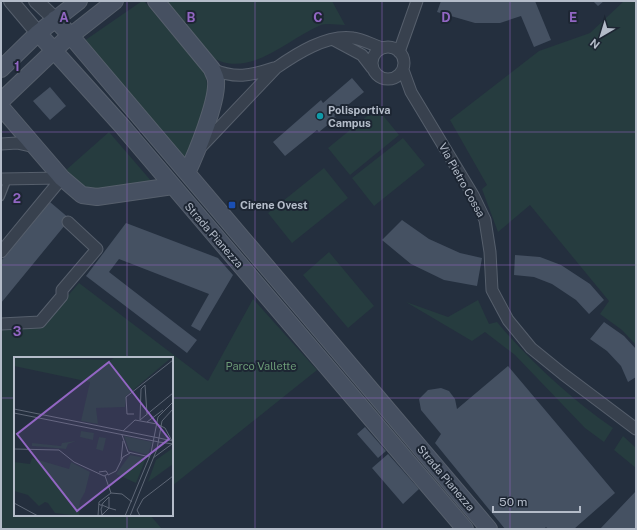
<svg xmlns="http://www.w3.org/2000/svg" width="637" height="530" font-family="'Public Sans',sans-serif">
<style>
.green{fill:#263c3f}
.building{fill:#455162}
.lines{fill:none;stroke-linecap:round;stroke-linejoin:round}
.service-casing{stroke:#565f6c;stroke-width:8}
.minor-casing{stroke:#565f6c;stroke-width:13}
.tertiary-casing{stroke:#565f6c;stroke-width:16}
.secondary-casing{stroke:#565f6c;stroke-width:18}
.service{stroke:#38414e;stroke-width:5.5}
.minor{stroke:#38414e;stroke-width:11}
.tertiary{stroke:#38414e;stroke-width:14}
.secondary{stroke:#465061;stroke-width:16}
.grid{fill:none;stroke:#9266c3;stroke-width:1;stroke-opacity:0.55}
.culture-dot{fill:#0f9aa8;stroke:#1d2633;stroke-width:1.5}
.transit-dot{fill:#1a4fb4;stroke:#1d2633;stroke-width:1.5}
.labels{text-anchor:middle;stroke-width:4;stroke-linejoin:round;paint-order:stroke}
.poi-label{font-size:11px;font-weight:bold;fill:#b4bcc9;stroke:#1d2633;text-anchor:start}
.street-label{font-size:11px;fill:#b4bcc9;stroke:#1d2633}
.park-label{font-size:11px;fill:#6b9a76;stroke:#1d2633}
.inset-road{fill:none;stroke:#5e6776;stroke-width:1}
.view{fill:#9266c3;fill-opacity:0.15;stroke:#9266c3;stroke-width:2}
.inset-edge{fill:none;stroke:#b4bcc9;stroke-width:2}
.grid-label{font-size:13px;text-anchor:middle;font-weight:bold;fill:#9266c3;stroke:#1d2633;stroke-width:4;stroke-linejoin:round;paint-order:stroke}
</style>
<rect width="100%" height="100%" fill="#242f3e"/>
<path class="green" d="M142,1H144L205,73C213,103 196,132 185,161L84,41Z
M165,1H332L345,25C338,25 327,23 321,25C287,39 250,80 211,57Z
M624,1H636V345L622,330L600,314L609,301L530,205L498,232L482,189L487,185L450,120L539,51L590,33Z
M377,108L399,135L350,175L328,148Z
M109,132L152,182L93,192L75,182L66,170Z
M403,138L425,165L374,206L352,178Z
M324,168L348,198L292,243L268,213Z
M329,252L374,306L348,328L303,275Z
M79,283L208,381L253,299L317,370L172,486V358H15V515H150L162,529H1V328L41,326Z
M478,300L489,324L497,322C529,360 572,400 613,428L604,442L585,428L515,355L485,332L472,341L406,302L448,317Z
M623,436L636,448V468L614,450Z"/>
<path class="building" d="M441,1H535L551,40L534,47L521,16L500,23H475L437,12Z
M593,1H604L598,6Z
M352,78L364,92L334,116L336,118L319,132L317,130L285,156L273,142L321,100L323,103Z
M50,87L66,106L50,120L33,101Z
M50,202L70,219L1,303V261Z
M402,220L429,239L460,253L482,258L477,286L444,280L411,264L382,240Z
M126,223L218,258L233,275L200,331L191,326L209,294L119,259L109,272L197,340L187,353L86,276Z
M515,255L540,257L561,265L590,284L604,300L589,314L576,300L552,284L534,277L514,275Z
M604,322L624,336L636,349V377L628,382L621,366L607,351L590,339Z
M508,366L615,493L574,529H548L546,527L544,529H505L435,443L441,434L421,410L419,399L428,390L441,388L449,391L455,399L457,409Z
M365,427L386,451L378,458L357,434Z
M388,454L419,489L403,504L372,468Z
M636,491V529H600Z"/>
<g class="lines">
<g class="service-casing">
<path id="service" d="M1,197L8,179"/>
</g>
<g class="minor-casing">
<path id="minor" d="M334,40L362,55L372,68
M372 63a16 16 0 1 1 32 0a16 16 0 1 1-32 0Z
M399,52L417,1
M212,69C235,79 250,76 274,68
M403,70L411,92L473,195L485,220L490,252L492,290L508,320L531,348L563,374L636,429
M1,144L17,143L35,147
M201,147L276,68C296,54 327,34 353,38C362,39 373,45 382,48
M1,179L62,178
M1,252L62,178
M1,324L40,322L62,296V290L97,249L68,222"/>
</g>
<g class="tertiary-casing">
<path id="tertiary" d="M11,1L38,33
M36,1L55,19"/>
</g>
<g class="secondary-casing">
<path id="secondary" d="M156,1L212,69C213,73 216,77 216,81C218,101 196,154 187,173
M55,19L70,35L489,529
M38,33L122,126L465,529
M1,69L38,33L79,1
M1,101L64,41L115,1
M1,107L62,178L82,195L97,197L173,186"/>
</g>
<use href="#service" class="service"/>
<use href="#minor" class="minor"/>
<use href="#tertiary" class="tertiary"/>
<use href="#secondary" class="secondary"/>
</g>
<path class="grid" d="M127,1V358M255,1V529M382,1V529M510,1V529M1,132H636M1,265H636M1,398H15M172,398H636M127,515V529"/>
<circle class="culture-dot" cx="320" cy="116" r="4"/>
<rect class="transit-dot" x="228" y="201" width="8" height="8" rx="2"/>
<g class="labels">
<g class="poi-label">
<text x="328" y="114">Polisportiva<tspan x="328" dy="13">Campus</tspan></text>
<text x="240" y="209">Cirene Ovest</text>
</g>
<g class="street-label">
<text transform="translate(462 180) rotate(61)" y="4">Via Pietro Cossa</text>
<text transform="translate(214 235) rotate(49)" y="4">Strada Pianezza</text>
<text transform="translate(446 478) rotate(50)" y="4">Strada Pianezza</text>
</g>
<g class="park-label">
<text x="261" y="370">Parco Vallette</text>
</g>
</g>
<g transform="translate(14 357)">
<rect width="159" height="159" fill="#242f3e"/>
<path d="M0,0L97,3L101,0H158L112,39L111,50L82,51L84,67L67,64L76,25L0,9ZM67,74L80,76L79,83L66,80ZM110,79L138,85L134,98L115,93ZM85,80L92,81L89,94L82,92ZM62,84L54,87L52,92L18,89V86L47,89L48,86ZM159,91V107L134,125L142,103ZM116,98L132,101L122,126L102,117ZM18,101L55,112L57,105L76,115L71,135L66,144L65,159L41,156L34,146L31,145L25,149L14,138L0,134V105L16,107Z" fill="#263c3f"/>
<path class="inset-road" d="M0,52L145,81M0,56L145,85M120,57H113L112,40L159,3M126,63L127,32L131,28L133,57M126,63L159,36M133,65L149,53M143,67L151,71L158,84M109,74L121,63L143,67M108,78L114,95L136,100M145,81L159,84M145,85L159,87M0,92L45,93L60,105L90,119L94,117L92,114L85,115M139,101L158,87M107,103L109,84M94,118L102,114L109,100L116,96M91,119L97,136M0,146L24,159M85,147L86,148H88L95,151V140L89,146L88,148V150L87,152L88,158L95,151L102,153M84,159L85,145L97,136L108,137L118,145M111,159L137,96L144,60L159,45M116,159L143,92L148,64L159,52M126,159L123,153L129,142L159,119"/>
<path class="view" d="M95,5L155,82L63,154L3,77Z"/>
<rect width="159" height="159" class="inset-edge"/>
</g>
<g class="grid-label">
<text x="64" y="22">A</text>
<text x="191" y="22">B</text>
<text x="318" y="22">C</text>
<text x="446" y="22">D</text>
<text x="573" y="22">E</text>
<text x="17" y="71">1</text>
<text x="17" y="203">2</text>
<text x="17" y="336">3</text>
</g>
<rect width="637" height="530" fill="none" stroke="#b4bcc9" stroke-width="4"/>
<g transform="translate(601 36) rotate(218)" stroke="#1d2633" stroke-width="3" paint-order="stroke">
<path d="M0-3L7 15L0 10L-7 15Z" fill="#b4bcc9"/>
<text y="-6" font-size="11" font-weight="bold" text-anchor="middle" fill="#b4bcc9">N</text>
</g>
<path d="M493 506v6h87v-6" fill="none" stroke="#b4bcc9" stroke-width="2"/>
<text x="499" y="506" font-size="12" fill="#b4bcc9" stroke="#1d2633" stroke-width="3" paint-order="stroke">50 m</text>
</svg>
